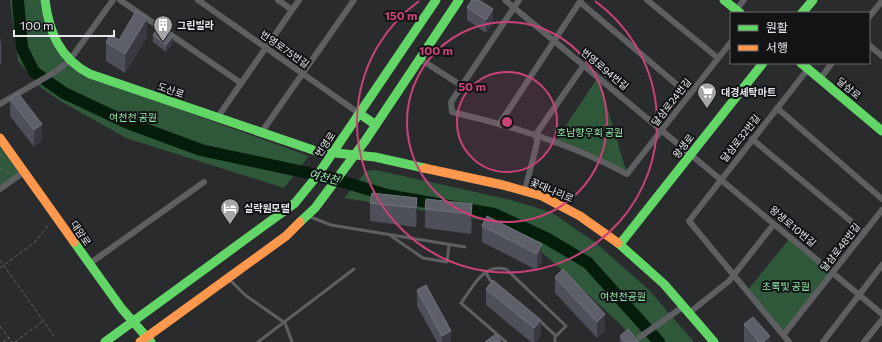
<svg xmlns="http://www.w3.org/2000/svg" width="882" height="342" font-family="Commissioner,'Noto Sans KR',sans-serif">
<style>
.green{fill:#2f573a}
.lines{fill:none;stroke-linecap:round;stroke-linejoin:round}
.river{stroke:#041c0a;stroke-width:12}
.path{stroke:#626364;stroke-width:1;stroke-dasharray:4 2;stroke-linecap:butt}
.lane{stroke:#5e5f60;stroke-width:3}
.street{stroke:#5e5f60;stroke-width:6}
.fast{stroke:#63d668;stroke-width:9}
.slow{stroke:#ff974d;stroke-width:9}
.wall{fill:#4d4f59}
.shaded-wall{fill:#383941}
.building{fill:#5d5f69;stroke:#73757d}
.ring{fill:none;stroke:#ca4278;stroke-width:2}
.labels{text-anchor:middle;stroke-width:4;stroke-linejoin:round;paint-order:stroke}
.poi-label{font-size:10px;font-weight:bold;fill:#e8e9ec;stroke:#121315;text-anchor:start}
.street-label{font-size:10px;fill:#e8e9ec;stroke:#121315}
.park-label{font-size:10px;fill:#91e8a6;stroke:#121315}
.water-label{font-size:11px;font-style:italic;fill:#99f0ae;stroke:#121315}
.centre{fill:#ca4278;stroke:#121315;stroke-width:2}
.ring-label{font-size:12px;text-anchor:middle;font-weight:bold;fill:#ca4278;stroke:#121315;stroke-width:4;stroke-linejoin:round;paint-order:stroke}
</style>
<rect width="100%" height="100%" fill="#2a2b2d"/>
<path class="green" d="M10,0H44L63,59L148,98L309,156L284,188L126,138L62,102L40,87L18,61Z
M598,77L627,174L555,142Z
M0,138L25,171L0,189Z
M376,170L507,199L551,212L596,243L649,290L694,342H636L620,324L553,262L507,224L344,198L366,171Z
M790,238L832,273L784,334L747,291Z"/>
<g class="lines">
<path class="river" d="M18,0L22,48L34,72L64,93L128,123L201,150L327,177L387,195L494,214L546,238L588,263L659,342"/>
<path class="path" d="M0,153L4,159
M0,169L11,173
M0,260L54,336
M0,268L35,242L50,223
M0,326L12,342
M3,342L9,338
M15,342L43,321"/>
<path class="lane" d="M308,216L331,225L465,247
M391,236L423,258L447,262L449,245
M485,271L490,280L494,284
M229,279L245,295L285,323L292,342
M539,320L556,336
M258,342L354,269
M506,342L461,303C474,286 482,264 506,269L566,326L555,337V342"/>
<path class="street" d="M120,0L241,83
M198,0L360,114
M278,0L292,10
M505,0L882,314
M519,0L451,102L452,112C513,126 572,144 627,174L731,42
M647,0L718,58
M580,2L689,95
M736,10L744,0
M869,17L882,1
M869,45L882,56
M420,59L462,86
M820,79L832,63
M0,104L55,72L69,61L113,0
M777,108L882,199
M217,118L299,0
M500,123L581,0
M261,133L354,0
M752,139L864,232
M0,189L25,171
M525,190L537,143L536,134L584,65
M89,264L204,182
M689,313L729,281L774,224
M784,334L882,210
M640,337L684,306
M789,342L689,221L808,69
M823,342L882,265
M864,342L882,320"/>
<path class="fast" d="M45,0C49,32 60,59 90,74L316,151L375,157L424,168
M724,0L740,13
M802,13L813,0
M801,63L882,131
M360,114L376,125
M300,222L315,208L365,141L459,0
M74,242L122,309L151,342
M618,243L664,284L714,342
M620,244L763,63
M105,342L295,203L317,176L436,0"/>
<path class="slow" d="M0,138L74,242
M424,168L503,185L542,196L580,216L618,243
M140,342L286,236L300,222"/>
</g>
<path class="wall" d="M467,7L493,23L486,33L467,20Z
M153,35L173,43L166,52L153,42Z
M0,37L1,44V64H0Z
M147,37L125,73L106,61V42L119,40Z
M10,99L42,140L34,147L10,116Z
M417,198V217L416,227L370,221V203Z
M472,204V224L471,234L425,228V209Z
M482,226L542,244V260L537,270L482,242Z
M563,269L605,331L597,338L555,293V277Z
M493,280L541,336L536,342H531L486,305V289Z
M417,290L451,342H437L417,306Z
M744,324L770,342H744Z
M620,336L639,342H620Z"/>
<path class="shaded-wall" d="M493,9V23L486,33V20Z
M147,18V37L125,73V54Z
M173,36V43L166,52V45Z
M42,124V140L34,147V130Z
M417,198V217L416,227V208Z
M472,204V224L471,234V214Z
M542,244V260L537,270V254Z
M605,314V331L597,338V322Z
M541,320V336L536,342H534V328Z
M451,331V342H442V336Z
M770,336V342H763Z"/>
<path class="building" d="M472,0H479L493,9L486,20L467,7Z
M136,11L147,18L125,54L106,42L110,35L119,40Z
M159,26L173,36L166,45L153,35Z
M18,93L42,124L34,130L10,99Z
M372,193L417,198L416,208L370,203Z
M426,199L472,204L471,214L425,209Z
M487,216L542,244L537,254L482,226Z
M563,269L605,314L597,322L555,277Z
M493,280L541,320L534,328L486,289Z
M426,285L451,331L442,336L417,290Z
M753,317L770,336L763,342H759L744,324Z
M628,329L639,342H625L620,336Z
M496,334L501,342H485Z"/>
<circle cx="507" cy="122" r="50" fill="#ca4278" fill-opacity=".12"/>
<g class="ring">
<circle cx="507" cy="122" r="50"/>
<circle cx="507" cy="122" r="100"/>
<path d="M595 1A150 150 0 1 1 419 1"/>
</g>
<defs>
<g id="building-pin" transform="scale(1)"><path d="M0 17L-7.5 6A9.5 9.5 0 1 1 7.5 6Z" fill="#a6a6a9" stroke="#121315"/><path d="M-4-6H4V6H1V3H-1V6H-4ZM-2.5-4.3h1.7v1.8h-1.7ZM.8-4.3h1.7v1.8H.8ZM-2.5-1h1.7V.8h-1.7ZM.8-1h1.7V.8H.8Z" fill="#fff"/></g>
<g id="supermarket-pin" transform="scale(1)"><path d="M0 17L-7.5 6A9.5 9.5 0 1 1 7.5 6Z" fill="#a6a6a9" stroke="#121315"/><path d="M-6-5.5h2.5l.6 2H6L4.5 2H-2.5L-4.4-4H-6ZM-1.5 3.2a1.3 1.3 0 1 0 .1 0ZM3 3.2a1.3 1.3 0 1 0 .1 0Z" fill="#fff"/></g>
<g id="hotel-pin" transform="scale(1)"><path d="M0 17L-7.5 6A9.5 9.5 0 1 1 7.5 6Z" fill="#a6a6a9" stroke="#121315"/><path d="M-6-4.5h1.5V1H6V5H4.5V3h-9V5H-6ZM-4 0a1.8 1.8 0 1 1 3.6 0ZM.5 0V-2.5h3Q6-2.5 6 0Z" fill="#fff"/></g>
</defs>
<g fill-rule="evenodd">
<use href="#building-pin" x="163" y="25"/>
<use href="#supermarket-pin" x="707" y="92"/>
<use href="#hotel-pin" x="230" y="208"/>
</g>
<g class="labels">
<g class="poi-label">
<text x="177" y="29">그린빌라</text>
<text x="721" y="96">대경세탁마트</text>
<text x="244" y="212">실락원모텔</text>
</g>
<g class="street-label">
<text transform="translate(285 49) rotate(35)" y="4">번영로75번길</text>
<text transform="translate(605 69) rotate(40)" y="4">번영로94번길</text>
<text transform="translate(849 88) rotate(40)" y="4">달삼로</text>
<text transform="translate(171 90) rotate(19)" y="4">도산로</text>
<text transform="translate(671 102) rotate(-52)" y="4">달삼로24번길</text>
<text transform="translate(740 138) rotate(-52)" y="4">달삼로32번길</text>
<text transform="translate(325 144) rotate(-56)" y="4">번영로</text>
<text transform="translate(683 146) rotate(-52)" y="4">왕생로</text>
<text transform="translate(552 190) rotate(23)" y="4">꽃대나리로</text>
<text transform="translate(793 226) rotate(40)" y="4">왕생로10번길</text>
<text transform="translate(81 233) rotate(56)" y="4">대암로</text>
<text transform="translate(840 247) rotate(-52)" y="4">달삼로48번길</text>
</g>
<g class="park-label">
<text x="133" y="121">여천천 공원</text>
<text x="590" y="136">호남향우회 공원</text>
<text x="786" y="290">초록빛 공원</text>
<text x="623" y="300">여천천공원</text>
</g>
<g class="water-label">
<text transform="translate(324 177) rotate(14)" y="4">여천천</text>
</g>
</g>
<circle cx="507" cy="122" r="6" class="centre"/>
<g class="ring-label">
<text x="401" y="20">150 m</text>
<text x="436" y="55">100 m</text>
<text x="472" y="91">50 m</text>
</g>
<rect x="730" y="12" width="140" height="52" fill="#121315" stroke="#68696b"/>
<rect x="738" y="25" width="20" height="6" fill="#63d668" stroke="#68696b"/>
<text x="766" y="32" font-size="12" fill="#e8e9ec">원활</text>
<rect x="738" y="45" width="20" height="6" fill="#ff974d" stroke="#68696b"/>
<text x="766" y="52" font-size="12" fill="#e8e9ec">서행</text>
<path d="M14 30v6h100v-6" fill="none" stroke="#e8e9ec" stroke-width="2"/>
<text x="20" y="30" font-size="12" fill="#e8e9ec" stroke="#121315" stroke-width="3" paint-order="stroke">100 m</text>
</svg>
